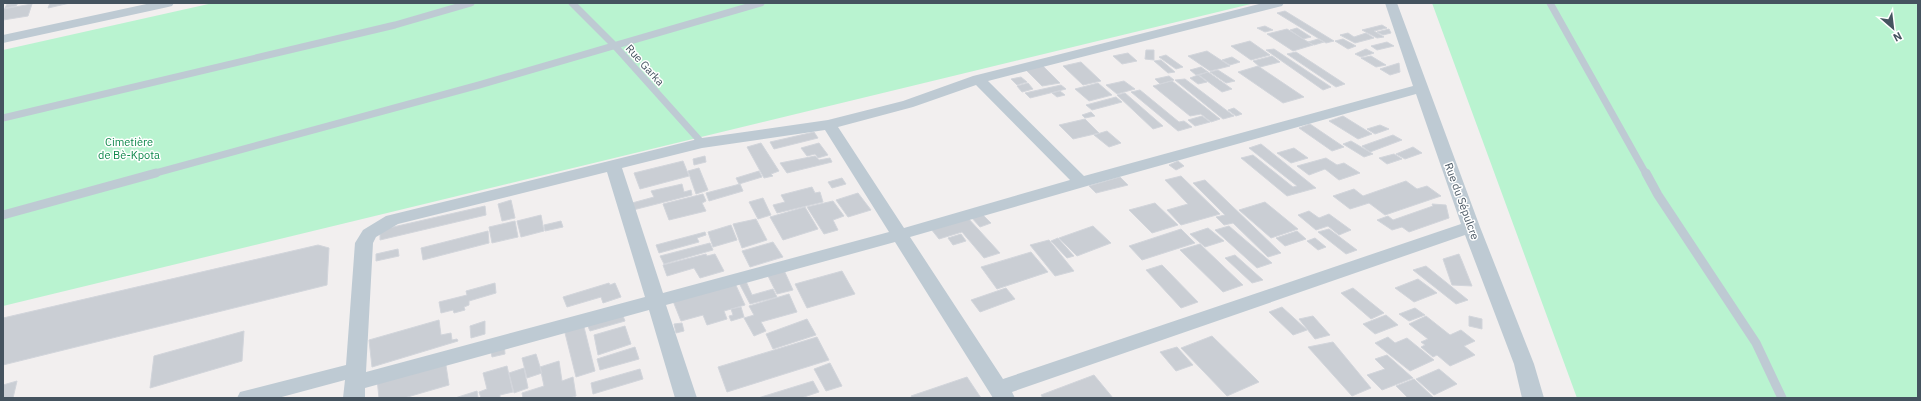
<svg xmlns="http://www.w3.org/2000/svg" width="1921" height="401" font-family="'IBM Plex Sans',sans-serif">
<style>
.green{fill:#b9f3d0}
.building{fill:#caced4;stroke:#d2d5db}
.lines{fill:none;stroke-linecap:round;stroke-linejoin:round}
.service-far1{stroke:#becad3;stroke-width:7}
.service{stroke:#becad3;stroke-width:9}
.minor{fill:#becad3;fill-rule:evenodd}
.labels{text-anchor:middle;stroke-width:3;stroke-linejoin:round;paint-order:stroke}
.street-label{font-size:11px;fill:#45535f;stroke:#fff}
.park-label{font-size:11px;fill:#0e884b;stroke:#fff}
</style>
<rect width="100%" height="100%" fill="#f2efef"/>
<path class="green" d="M213,3H1255L3,306V50Z
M1432,3H1918V398H1577Z"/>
<path class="building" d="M18,3L16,6L5,8L7,4Z
M50,3H70L48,8Z
M32,4L28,16L3,20V9Z
M1285,11L1334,41L1326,43L1277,13Z
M1382,25L1387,28L1374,31L1384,37L1377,38L1362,30Z
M1265,26L1273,30L1265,32L1257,28Z
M1297,28L1311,37L1303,39L1290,30Z
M1287,29L1313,45L1293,51L1267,34Z
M1389,29L1391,33L1383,35L1377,32Z
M1348,33L1354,37L1366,33L1374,38L1355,43L1340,35Z
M1318,39L1324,42L1314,45L1308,42Z
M1343,39L1356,46L1348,49L1335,41Z
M1250,41L1270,55L1251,60L1231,46Z
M1387,42L1394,46L1377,50L1371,46Z
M1274,49L1331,87L1323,90L1266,50Z
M1366,49L1374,53L1361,57L1355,54Z
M1146,50H1154V60L1145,59Z
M1207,51L1230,66L1210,71L1188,56Z
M1296,52L1345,84L1336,87L1287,54Z
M1128,53L1137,61L1122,64L1113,56Z
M1166,55L1183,67L1176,69L1159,57Z
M1272,56L1280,62L1260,67L1253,61Z
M1371,56L1386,65L1376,67L1361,58Z
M1232,57L1240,62L1230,65L1222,60Z
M1161,60L1175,72L1168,73L1154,61Z
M1081,62L1101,81L1083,85L1063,66Z
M1399,63L1400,72L1390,75L1380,69Z
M1042,65L1060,83L1042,86L1025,69Z
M1258,66L1304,97L1283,103L1238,72Z
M1201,67L1208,72L1196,75L1190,70Z
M1218,70L1235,81L1226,83L1210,72Z
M1208,72L1232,89L1222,92L1199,75Z
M1198,75L1207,82L1198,84L1190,78Z
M1169,76L1174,80L1160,84L1155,79Z
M1021,77L1027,82L1017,85L1011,79Z
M1185,79L1234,116L1223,119L1175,80Z
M1124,81L1135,89L1117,94L1106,85Z
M1172,81L1220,119L1211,122L1201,114L1190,116L1153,86Z
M1028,83L1033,89L1022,92L1017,86Z
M1098,83L1112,95L1089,101L1075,89Z
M1061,85L1066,89L1030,98L1025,93Z
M1140,90L1179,122L1184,121L1192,127L1178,131L1131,92Z
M1060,91L1065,95L1057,97L1052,93Z
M1125,93L1163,126L1153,129L1117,95Z
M1116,97L1122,102L1092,110L1086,105Z
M1234,108L1242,114L1236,116L1228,110Z
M1091,112L1095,116L1085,118L1082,115Z
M1202,116L1210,122L1195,126L1188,120Z
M1343,116L1372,134L1358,139L1329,121Z
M1085,119L1099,133L1073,139L1059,125Z
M1310,124L1344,147L1332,151L1299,128Z
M1380,125L1389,129L1375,134L1367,129Z
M1107,131L1121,143L1109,147L1094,135Z
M814,132L818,138L774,149L770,142Z
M1393,135L1402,140L1370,152L1362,146Z
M1351,141L1373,154L1364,157L1343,144Z
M761,143L779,171L771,174L773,176L764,178L747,147Z
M819,143L828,155L818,158L815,154L807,156L801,148Z
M1261,144L1316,188L1287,196L1241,158L1253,155L1293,187L1297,186L1249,148Z
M1413,147L1422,153L1405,159L1396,154Z
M1294,148L1308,158L1291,163L1277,153Z
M1394,154L1402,159L1387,164L1379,158Z
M705,156L706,162L694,165L693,159Z
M815,156L819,160L830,158L832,162L787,173L780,163Z
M1326,158L1337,165L1344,163L1360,173L1339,180L1325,169L1309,175L1297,166Z
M683,161L689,176L640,189L634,173Z
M1178,161L1184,166L1176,170L1169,165Z
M699,168L708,190L696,194L688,171Z
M759,171L762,177L739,184L736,178Z
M1181,176L1220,214L1181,225L1167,210L1188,204L1165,180Z
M1120,177L1128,185L1096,193L1089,186Z
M842,178L846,184L832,188L828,182Z
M1205,180L1281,253L1268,257L1233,223L1224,225L1216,217L1225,215L1193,183Z
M1406,181L1417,189L1427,186L1441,196L1385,215L1369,203L1350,209L1333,196L1354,189L1363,196Z
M682,184L684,192L691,190L692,195L633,210L632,203L654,197L651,191Z
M740,184L743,191L709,201L706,193Z
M812,187L815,193L820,192L823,202L777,213L773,205L785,202L781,195Z
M858,193L871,210L848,217L836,200Z
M703,194L706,201L702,203L706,211L669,220L663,204Z
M763,198L771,215L758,219L749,202Z
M511,200L515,218L502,221L498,204Z
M833,201L844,216L833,220L838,230L824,234L807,207Z
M1265,202L1298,229L1271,238L1239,210Z
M1155,203L1178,225L1152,233L1129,210Z
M1432,204L1446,205L1449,218L1409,232L1402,227L1392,230L1377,220L1388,216L1393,220L1433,206Z
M485,206L486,215L380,240V230Z
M805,207L818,229L783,240L770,217Z
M1309,211L1319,218L1329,214L1351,230L1339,235L1328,226L1316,230L1298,215Z
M981,213L991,223L980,227L971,217Z
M541,215L544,231L521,237L517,221Z
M967,217L1000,253L984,258L962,232L939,239L931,229Z
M756,219L767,240L742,248L733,224Z
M515,221L518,237L492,243L489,227Z
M561,221L563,227L545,231L544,225Z
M731,225L737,240L713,247L708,232Z
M1093,226L1111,243L1077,256L1059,238Z
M1229,226L1272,263L1257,268L1215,230Z
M1208,228L1224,241L1205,247L1190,234Z
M1181,229L1195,243L1142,260L1129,246Z
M1329,229L1357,250L1346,254L1318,232Z
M488,231L489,243L423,260L421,248Z
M1297,231L1306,239L1285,246L1276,238Z
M705,232L706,235L697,238L699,242L659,253L656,245Z
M961,234L966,241L953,245L948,238Z
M1058,238L1074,256L1067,258L1051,241Z
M1315,238L1326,247L1318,250L1307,241Z
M1049,240L1074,271L1055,276L1030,245Z
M773,242L783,257L750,267L742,251Z
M710,243L713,250L664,264L660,256Z
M1200,244L1243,285L1223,292L1180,250Z
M318,245L329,248L327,285L3,365V318Z
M398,249L399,256L376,261V254Z
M1031,252L1048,272L997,289L981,267Z
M706,254L707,256L715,254L724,271L700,278L694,268L667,276L663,265Z
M1459,254L1462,261L1472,286L1452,285L1443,259Z
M1235,255L1263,280L1252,283L1225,258Z
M1162,265L1198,302L1181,308L1146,270Z
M1426,266L1468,300L1456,304L1413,270Z
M783,268L793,290L777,294L766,272Z
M842,271L855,294L807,308L795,284Z
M745,279L752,295L773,289L777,297L750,304L738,281Z
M1418,279L1437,293L1414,302L1395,288Z
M734,281L745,305L724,311L727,319L707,325L703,315L681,321L673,301Z
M495,283L496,293L469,301V305L464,307L465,310L454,313L453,310L441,313L439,302L467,295L466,291Z
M609,283L610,285L615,283L621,297L603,303L601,297L567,307L563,297Z
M1006,288L1015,299L980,312L971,300Z
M1353,288L1384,313L1371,319L1341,293Z
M789,294L797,312L761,322L766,331L754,336L744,318L754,315L749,306Z
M741,307L744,317L731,321L729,316L733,315L731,309Z
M1282,307L1307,330L1293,335L1269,312Z
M1415,308L1425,315L1409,321L1399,314Z
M621,311L625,321L590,331L586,322Z
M1386,315L1398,325L1375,334L1363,324Z
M1313,316L1330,335L1315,339L1299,319Z
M1426,316L1450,335L1461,330L1475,341L1464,346L1475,355L1450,366L1437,355L1433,357L1421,347L1425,345L1421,342L1428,339L1409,324Z
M1469,316L1482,319V329L1469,326Z
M807,319L816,335L773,349L766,334Z
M439,320L441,335L451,333L452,340L457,339L458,341L372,367L369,340Z
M485,321V334L471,338L470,326Z
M583,323L595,371L576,377L564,329Z
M682,323L684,331L676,333L674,324Z
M625,326L631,344L598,355L594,335Z
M244,331L242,361L150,388L154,356Z
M1212,336L1259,382L1227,396L1181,348Z
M817,337L829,360L727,392L718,367Z
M1388,337L1395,343L1407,338L1434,360L1410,371L1375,343Z
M504,342L505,354L492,357L490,346Z
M1333,342L1371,388L1352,396L1308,347Z
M635,347L639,359L600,370L597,359Z
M1177,347L1193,365L1176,371L1160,352Z
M536,354L542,373L527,378L522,358Z
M1387,355L1413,378L1382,390L1367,375L1385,369L1375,359Z
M445,359L449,385L404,398H379L377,379Z
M559,361L562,381L573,377L576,396L569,398H523L522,393L544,386L540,367Z
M830,363L842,386L826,391L814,369Z
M507,366L513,392L500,395V398H481L479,392L487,389L483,373Z
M524,368L528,388L514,393L509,373Z
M640,369L643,379L593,394L591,383Z
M1439,369L1457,384L1434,395L1416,379Z
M1094,375L1113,398H1043L1041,395Z
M967,377L981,398H912L911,396Z
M1414,379L1434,398H1408L1396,386Z
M17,381L13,398H3V385Z
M813,381L819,392L801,398H758Z
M477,391L478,398H455Z"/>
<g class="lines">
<path class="service-far1" d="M572,3L615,46L702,143
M1550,3L1646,174
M3,118L395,25L471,3
M152,174L479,85L761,3"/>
<path class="service" d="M1646,173L1658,195L1756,343L1782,398
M3,215L156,173"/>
<path class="minor" d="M151,3H174L172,6L168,7L3,43V35Z
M1263,3H1284L1282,6L988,81L1084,176L1413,86L1385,3H1397L1480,227L1534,364L1544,398H1522L1514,364L1465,235L1012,392L1015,398H993L895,242L666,305L697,398H675L649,310L365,388V398H343L345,380L278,398H237L240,392L248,390L346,365L355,243L363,230L386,216L702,138L828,120L903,101L973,76ZM976,85L1070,180L904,228L838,127L913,107ZM1416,94L1461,224L1003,379L910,237L1087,186ZM825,130L889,232L663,293L622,168L702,148ZM607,172L645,297L366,372L373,243L376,237L398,224Z"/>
</g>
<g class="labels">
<g class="street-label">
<text transform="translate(645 65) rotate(48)" y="4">Rue Garka</text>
<text transform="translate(1462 201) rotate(70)" y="4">Rue du Sépulcre</text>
</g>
<g class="park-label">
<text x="129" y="146">Cimetière<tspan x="129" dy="13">de Bè-Kpota</tspan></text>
</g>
</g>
<rect width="1921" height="401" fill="none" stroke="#45535f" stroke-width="8"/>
<g transform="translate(1893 28) rotate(152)" stroke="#ffffff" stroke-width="3" paint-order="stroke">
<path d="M0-3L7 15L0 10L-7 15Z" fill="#45535f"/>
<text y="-6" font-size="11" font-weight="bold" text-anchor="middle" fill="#45535f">N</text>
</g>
</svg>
